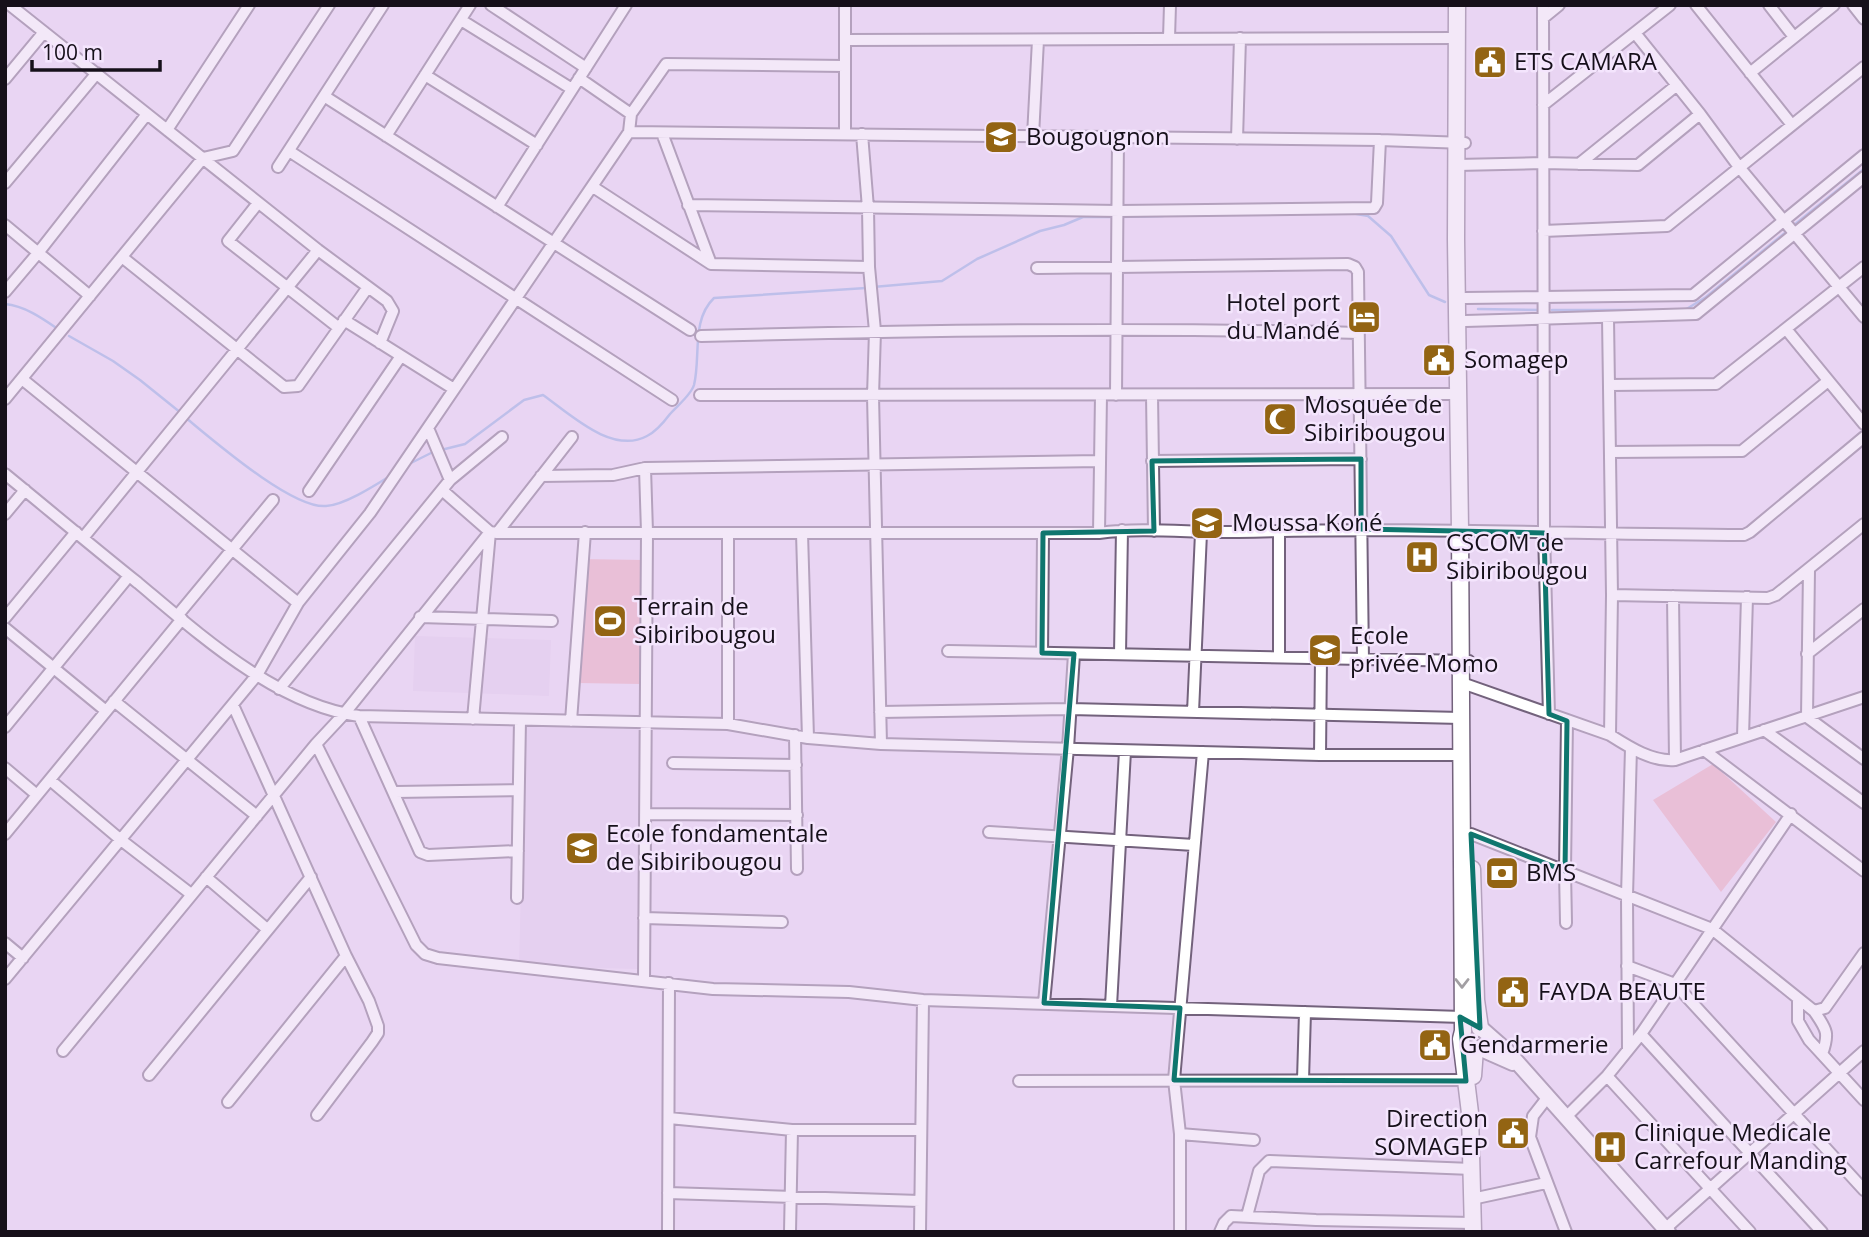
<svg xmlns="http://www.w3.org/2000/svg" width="1869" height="1237" font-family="'Open Sans',sans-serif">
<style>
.built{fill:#e1c9ed}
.green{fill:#e8a4b6}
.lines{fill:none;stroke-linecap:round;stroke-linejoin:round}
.stream{stroke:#8ba5e0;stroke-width:2.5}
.minor-casing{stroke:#73627c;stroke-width:14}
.major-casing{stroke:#73627c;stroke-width:18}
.highway-casing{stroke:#73627c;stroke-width:19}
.minor{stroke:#fff;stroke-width:10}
.major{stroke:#fff;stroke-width:14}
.highway{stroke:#fff;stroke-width:16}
.oneway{stroke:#a29fa3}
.marked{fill:none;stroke:#0f766e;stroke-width:5;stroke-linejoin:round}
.labels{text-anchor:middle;stroke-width:5;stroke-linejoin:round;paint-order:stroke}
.poi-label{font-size:24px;fill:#16101a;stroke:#f4e5fd;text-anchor:start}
</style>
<rect width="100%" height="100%" fill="#e9d6f3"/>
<path class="built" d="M415,636L551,640L549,696L413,691Z
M525,726L645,729L638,969L519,966Z"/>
<path class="green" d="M579,559L644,560L641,684L577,683Z
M1713,764L1776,822L1721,892L1653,800Z"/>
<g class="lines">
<path class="stream" d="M1351,213L1368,216L1391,236L1429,295L1445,302
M1120,217L1163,216
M1794,225L1864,169
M873,287L942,281L977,259L1040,231L1064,225L1083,217H1114
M5,304C25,306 42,318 58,329
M1478,309L1541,310
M1552,310H1668
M1685,310L1706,297L1786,232
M69,336L113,361L140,380L181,413
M186,418C213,440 292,509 326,506C344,505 374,486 390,476
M441,450L465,444L524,400L543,395C570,414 612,455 647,436C657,431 664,422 670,414C677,406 691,395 694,385C701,357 691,320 714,298L866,288
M407,465L431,453"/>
<g class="minor-casing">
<path id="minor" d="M10,5L318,250L387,301L393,311L380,343
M491,5L586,68
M1543,5L1544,533L1549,714
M1696,5L1792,125
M1769,5L1794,37
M1853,5L1864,19
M1543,18L1559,5
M461,20L572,89
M1635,33L1700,114L1739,167L1864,317
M1169,38L1170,5
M845,40L1457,38
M1750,73L1834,5
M425,75L537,145
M579,78L631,114
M5,79L44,32
M324,96L690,330
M1543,105L1670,5
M167,130L249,5
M629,132L1380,140L1465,143
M662,133L711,264
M845,134V5
M862,134L868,208L869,267L875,331L873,396L881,744
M386,136L470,5
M1033,136L1038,40
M1237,139L1240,38
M289,151L672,400
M1579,164L1677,85
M1457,165L1543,163L1638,165L1700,114
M278,167L383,5
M5,183L97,73
M593,187L711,264L869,267
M258,203L228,241L339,328
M688,205L1119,211L1374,208L1377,203L1380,140
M497,207L626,5
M5,225L90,296
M1543,231L1667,226L1864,67
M122,257L284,387L298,386L368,287
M1037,268L1348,264L1355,267L1358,272L1363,659
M5,292L38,253L147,114
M1465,298L1693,295L1864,155
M1608,318L1612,595L1610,735
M344,320L454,389
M1465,321L1696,314L1864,177
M1786,329L1864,424
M701,336C920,330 1139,327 1358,333
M22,379L298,603
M1609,385L1716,384L1864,267
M700,395L1458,394
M1116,395L1118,137
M1152,395L1154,531
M5,399L203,158L233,151L329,5
M428,428L450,480
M1610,452L1742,451L1828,381
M1152,461L1361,459
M5,474C49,510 93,547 138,583C200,635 277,705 359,716L728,724L808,738L881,744L1320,755H1461
M541,476L613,475L645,468L1100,461
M442,490L490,532L497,533H1099C1145,527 1192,533 1238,532C1406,527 1575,534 1744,535L1750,532L1864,437
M309,491L401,356
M5,514L25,490
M497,533L572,437
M728,533V724
M802,533L808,738
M1099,533L1101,395
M83,538L318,250
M1612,595L1768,598L1776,595L1864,524
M1673,596L1675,760
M177,616L273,500
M420,617L552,621
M5,618L76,532
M5,628L106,711
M948,651L1469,661
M1042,653L1043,533
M1120,654L1122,530
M1807,654L1864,609
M1279,657V531
M1462,683L1610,735C1629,747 1652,762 1675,760L1864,697
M279,689L450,480L502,437
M114,701L257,816
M233,705L346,956L369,1001L378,1026V1033L372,1042L317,1115
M880,712L1070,709L1461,718
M1193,712L1201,533
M359,716L420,852L428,855L518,851
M1807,717L1809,570
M1807,717L1864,759
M473,719L490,532
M571,721L585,532
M5,727L129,576
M1764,730L1864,803
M795,735L797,869
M1743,737L1747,597
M316,744L416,945L425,954L438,958L713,989L849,992L923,1000L1462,1017
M1704,750L1864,871
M1320,755L1321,658
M673,763L796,765
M5,768L37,795
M50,780L121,840L191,894
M395,792L518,790
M645,814L797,815
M989,832L1194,845
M5,834L182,619
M1471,834L1712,929L1814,1011C1826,1029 1830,1032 1822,1054
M206,877L267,929
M517,898L520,720
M644,918L782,922
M1566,923L1565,871L1567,721
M5,943L23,958
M1627,966L1675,984L1864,1190
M5,979L257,675L298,603L370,513L629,132L631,114L666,64L845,66
M644,981L647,532L645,468
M1798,1000V1021L1809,1040L1864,1100
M1044,1003L1068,748L1074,654
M1111,1006L1125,751
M1814,1011L1825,1008L1864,953
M1641,1034L1822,1232
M1628,1050L1627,896L1631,748
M63,1051L316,744L344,714L490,532
M149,1075L311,877
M1607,1076L1750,1232
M1303,1080L1305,1012
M1019,1081L1470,1080
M1547,1098L1533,1116L1530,1137L1566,1232
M228,1102L346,956
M669,1118L792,1130H921
M1565,1118L1607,1076L1641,1034L1791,814
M1180,1134L1254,1140
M668,1193L920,1201
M1472,1199L1546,1183
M1247,1216L1259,1171L1269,1161L1472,1169
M1665,1229L1864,1051
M668,1232L669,983
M790,1232L792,1130
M920,1232L923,1000
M1180,1232V1134L1174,1080L1203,752
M1220,1232L1224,1223L1231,1216L1316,1220L1473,1223"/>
</g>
<g class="major-casing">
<path id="major" d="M1483,1030L1508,1052L1668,1232
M1479,1048L1513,1063"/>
</g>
<g class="highway-casing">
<path id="highway" d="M1457,5L1456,239L1460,530L1463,1031L1461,1039L1470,1113L1473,1232
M1472,869L1476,1000L1480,1028
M1473,1076L1475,1049"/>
</g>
<use href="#minor" class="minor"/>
<use href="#major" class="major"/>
<use href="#highway" class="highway"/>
</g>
<defs><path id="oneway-chevron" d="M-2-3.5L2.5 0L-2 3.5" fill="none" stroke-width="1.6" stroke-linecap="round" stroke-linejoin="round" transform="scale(1.75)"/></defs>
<use class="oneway" href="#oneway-chevron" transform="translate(1462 983) rotate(90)"/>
<path d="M0 0H1869V1237H0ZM1361,459V529L1544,533L1549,714L1567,721L1565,871L1471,834L1480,1028L1460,1017L1466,1081L1174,1080L1180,1008L1044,1003L1074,654L1042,653L1043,533L1154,531L1152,461Z" fill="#e9d6f3" fill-opacity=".55" fill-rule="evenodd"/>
<path class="marked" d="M1361,459V529L1544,533L1549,714L1567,721L1565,871L1471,834L1480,1028L1460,1017L1466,1081L1174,1080L1180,1008L1044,1003L1074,654L1042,653L1043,533L1154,531L1152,461Z"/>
<defs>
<g id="civic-square" transform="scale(1.75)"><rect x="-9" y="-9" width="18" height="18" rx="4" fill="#936413" stroke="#f4e5fd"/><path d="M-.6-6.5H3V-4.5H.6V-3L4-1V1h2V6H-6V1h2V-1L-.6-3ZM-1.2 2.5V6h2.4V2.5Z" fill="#fff"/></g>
<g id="school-square" transform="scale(1.75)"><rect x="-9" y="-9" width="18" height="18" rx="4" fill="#936413" stroke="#f4e5fd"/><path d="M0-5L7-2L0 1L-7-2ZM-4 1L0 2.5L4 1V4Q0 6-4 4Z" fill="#fff"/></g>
<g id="hotel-square" transform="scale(1.75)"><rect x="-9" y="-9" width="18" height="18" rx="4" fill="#936413" stroke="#f4e5fd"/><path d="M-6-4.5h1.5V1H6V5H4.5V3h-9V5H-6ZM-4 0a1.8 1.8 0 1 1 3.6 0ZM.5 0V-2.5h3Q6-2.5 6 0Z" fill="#fff"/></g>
<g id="mosque-square" transform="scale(1.75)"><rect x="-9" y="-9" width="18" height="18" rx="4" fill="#936413" stroke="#f4e5fd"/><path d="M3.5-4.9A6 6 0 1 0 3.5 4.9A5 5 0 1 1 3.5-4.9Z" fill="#fff"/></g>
<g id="hospital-square" transform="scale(1.75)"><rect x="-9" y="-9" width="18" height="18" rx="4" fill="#936413" stroke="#f4e5fd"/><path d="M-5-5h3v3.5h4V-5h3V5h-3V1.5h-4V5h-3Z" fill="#fff"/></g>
<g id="stadium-square" transform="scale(1.75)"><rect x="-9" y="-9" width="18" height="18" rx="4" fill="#936413" stroke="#f4e5fd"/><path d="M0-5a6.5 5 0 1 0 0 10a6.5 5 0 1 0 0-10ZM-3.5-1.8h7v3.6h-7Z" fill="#fff"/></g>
<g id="bank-square" transform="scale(1.75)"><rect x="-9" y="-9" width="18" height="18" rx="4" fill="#936413" stroke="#f4e5fd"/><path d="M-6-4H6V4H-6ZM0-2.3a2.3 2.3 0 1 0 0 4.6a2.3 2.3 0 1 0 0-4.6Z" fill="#fff"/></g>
</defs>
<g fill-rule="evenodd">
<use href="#civic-square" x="1490" y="62"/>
<use href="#school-square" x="1001" y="137"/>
<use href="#hotel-square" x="1364" y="317"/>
<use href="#civic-square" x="1439" y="360"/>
<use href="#mosque-square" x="1280" y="419"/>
<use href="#school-square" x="1207" y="523"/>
<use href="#hospital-square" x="1422" y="557"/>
<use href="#stadium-square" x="610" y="621"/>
<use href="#school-square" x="1325" y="650"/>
<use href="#school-square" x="582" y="848"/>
<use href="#bank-square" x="1502" y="873"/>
<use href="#civic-square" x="1513" y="992"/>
<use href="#civic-square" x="1435" y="1045"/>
<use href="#civic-square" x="1513" y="1133"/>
<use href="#hospital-square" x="1610" y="1147"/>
</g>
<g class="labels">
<g class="poi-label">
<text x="1514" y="70">ETS CAMARA</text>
<text x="1026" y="145">Bougougnon</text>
<text x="1340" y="311" text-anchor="end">Hotel port<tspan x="1340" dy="28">du Mandé</tspan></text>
<text x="1464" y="368">Somagep</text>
<text x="1304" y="413">Mosquée de<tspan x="1304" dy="28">Sibiribougou</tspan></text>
<text x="1232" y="531">Moussa Koné</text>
<text x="1446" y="551">CSCOM de<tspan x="1446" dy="28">Sibiribougou</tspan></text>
<text x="634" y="615">Terrain de<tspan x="634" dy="28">Sibiribougou</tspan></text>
<text x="1350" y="644">Ecole<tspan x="1350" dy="28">privée Momo</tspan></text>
<text x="606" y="842">Ecole fondamentale<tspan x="606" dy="28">de Sibiribougou</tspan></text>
<text x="1526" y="881">BMS</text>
<text x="1538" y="1000">FAYDA BEAUTE</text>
<text x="1460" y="1053">Gendarmerie</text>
<text x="1488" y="1127" text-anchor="end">Direction<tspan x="1488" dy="28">SOMAGEP</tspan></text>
<text x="1634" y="1141">Clinique Medicale<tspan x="1634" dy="28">Carrefour Manding</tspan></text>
</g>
</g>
<rect width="1869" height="1237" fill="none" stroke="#16101a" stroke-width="14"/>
<path d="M32 60v10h128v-10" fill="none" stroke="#16101a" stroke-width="3.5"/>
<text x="42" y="60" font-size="21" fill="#16101a" stroke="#f4e5fd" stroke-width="5" paint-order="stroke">100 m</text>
</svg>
